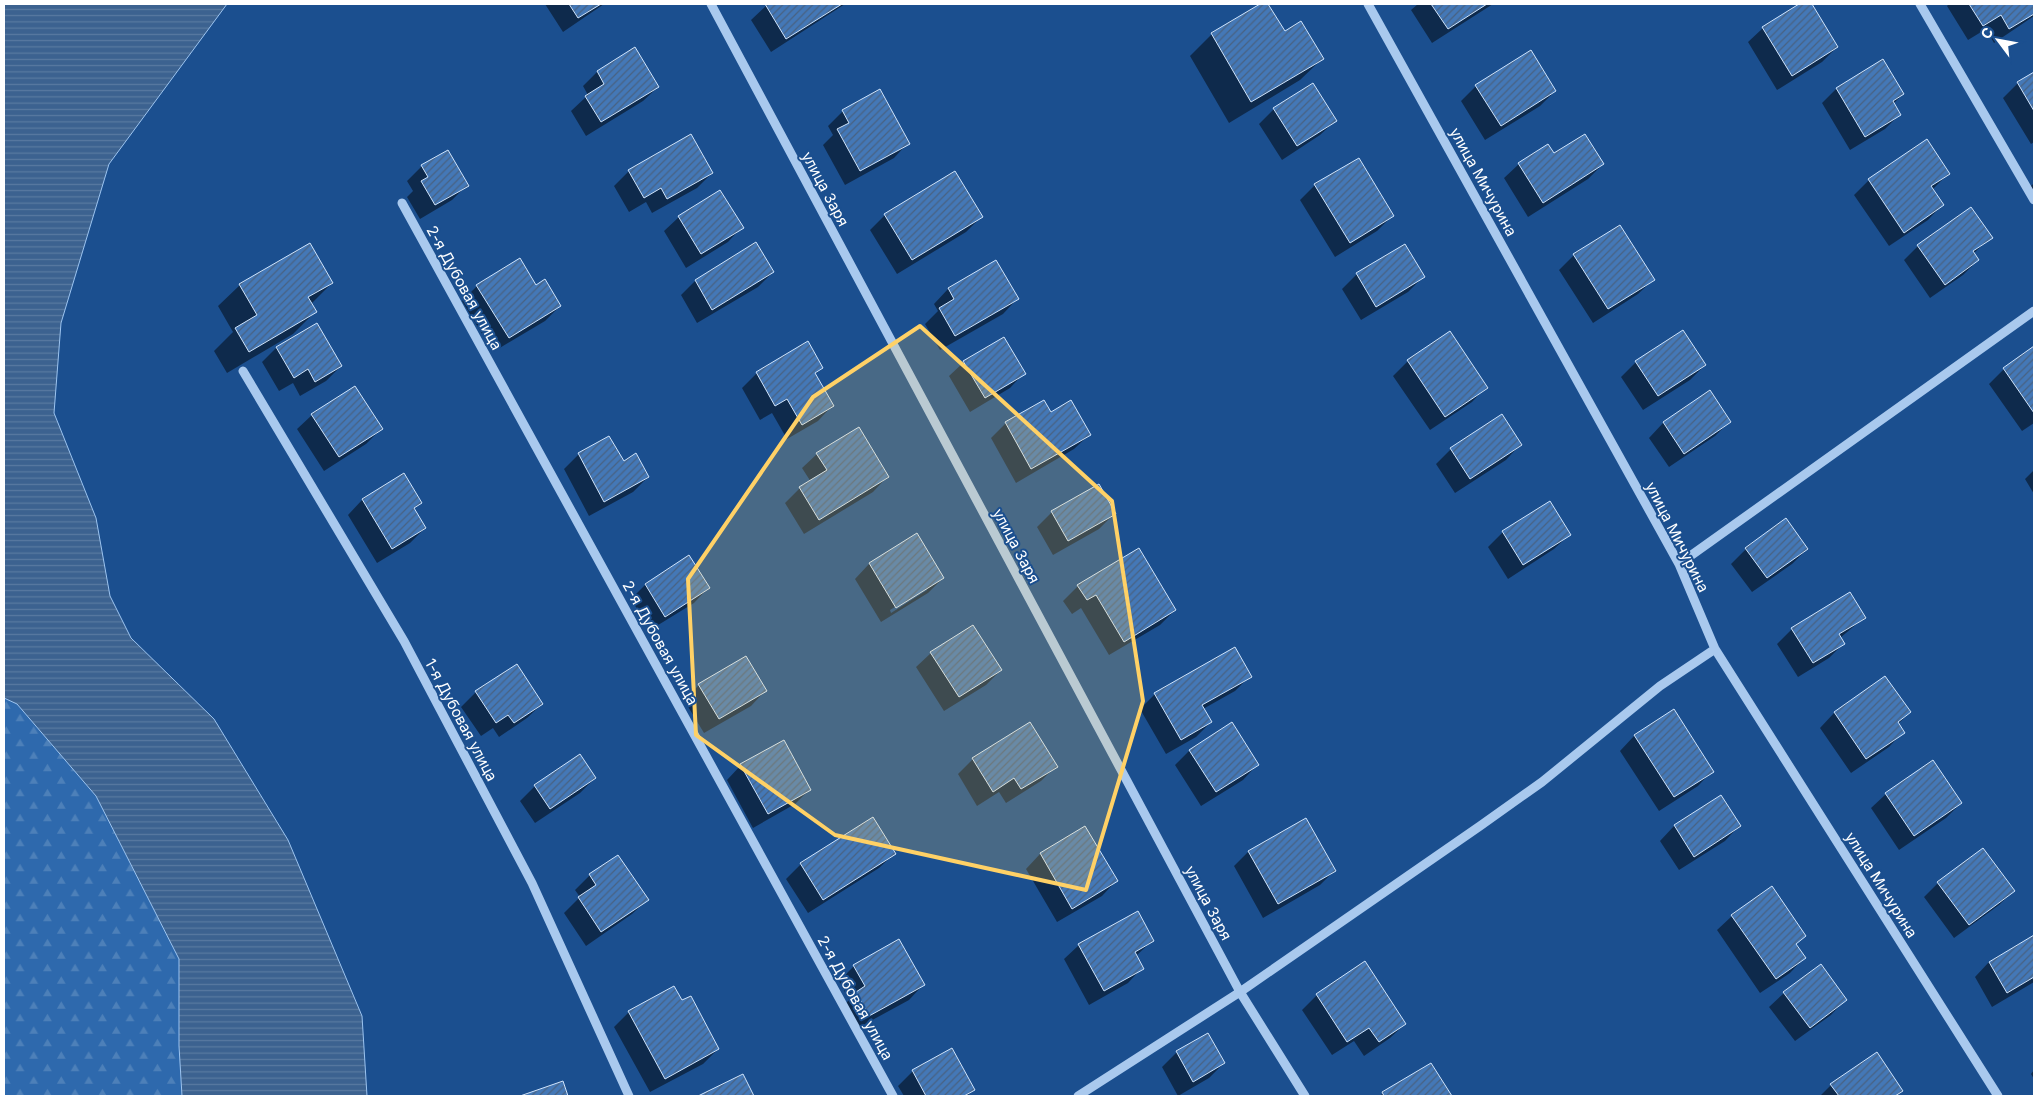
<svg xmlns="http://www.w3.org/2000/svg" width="2038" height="1100" font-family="Inter,sans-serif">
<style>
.forest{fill:url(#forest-firs)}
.water{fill:url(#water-rules);stroke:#9cc4f0}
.shadow{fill:#0007;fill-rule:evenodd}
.building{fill:url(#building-hatch);stroke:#cfe3fa}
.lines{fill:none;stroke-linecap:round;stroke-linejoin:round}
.minor{stroke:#a9c9ee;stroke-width:9}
.marked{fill:#ffd166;fill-opacity:0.2;stroke:#ffd166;stroke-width:4;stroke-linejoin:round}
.labels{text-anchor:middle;stroke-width:4;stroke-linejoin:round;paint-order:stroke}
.street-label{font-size:15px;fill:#fff;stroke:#1b4f8f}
</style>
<defs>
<pattern id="forest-firs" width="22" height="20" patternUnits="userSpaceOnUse" patternTransform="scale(1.25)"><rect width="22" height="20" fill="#2e69ad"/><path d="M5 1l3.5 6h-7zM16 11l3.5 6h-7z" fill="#4d80b9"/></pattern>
<pattern id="water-rules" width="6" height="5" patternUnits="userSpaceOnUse" patternTransform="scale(1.25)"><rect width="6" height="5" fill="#3c6290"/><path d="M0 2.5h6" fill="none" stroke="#597aa1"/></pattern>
<pattern id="building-hatch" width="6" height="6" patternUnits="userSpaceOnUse" patternTransform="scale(1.25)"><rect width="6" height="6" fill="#4478b7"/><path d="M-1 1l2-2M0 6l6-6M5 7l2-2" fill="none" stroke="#486282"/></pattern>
</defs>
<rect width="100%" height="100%" fill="#1b4f8f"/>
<path class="forest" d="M4,698L17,704L96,796L179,959V1046L182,1096H4Z"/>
<path class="water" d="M4,4H227L109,164L61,323L54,413L96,518L110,596L131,638L214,719L288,840L362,1016L367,1096H182L179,1046V959L96,796L17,704L4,698Z"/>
<path class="shadow" d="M545,4H604L563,32Z
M768,4H845L771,52L751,20Z
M1262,4H1267L1284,33L1322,59L1300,80L1229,123L1190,56L1212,34Z
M1418,4H1493L1432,43L1411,10Z
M1802,4H1810L1837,47L1822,62L1777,90L1748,42L1763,28Z
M1949,4H2034V16L1994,43L1986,29L1968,40L1947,6Z
M1530,52L1555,91L1540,106L1485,140L1461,101L1476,86Z
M1882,61L1903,94L1893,104L1899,115L1885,129L1850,150L1822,103L1836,89Z
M597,72L658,87L643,101L586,136L571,111L588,95L583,86Z
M2034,73V142L2031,144L2003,98L2018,83Z
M1274,109L1335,121L1320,135L1282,160L1259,124Z
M843,111L908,143L894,158L845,185L823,145L833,135L828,126Z
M1554,155L1603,164L1588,179L1528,217L1504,178L1519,164Z
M422,166L467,185L452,200L420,219L407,197L413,191L407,181Z
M629,171L712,173L697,188L652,213L646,202L629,212L614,186Z
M1948,174L1932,190L1942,205L1928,220L1889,246L1854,195L1869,180Z
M2034,183V199L2028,189Z
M1315,185L1392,216L1377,231L1335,257L1300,200Z
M885,215L981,217L966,232L897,274L870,230Z
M679,217L742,227L728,242L686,268L664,231Z
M1620,227L1653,280L1638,294L1593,323L1559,270L1574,255Z
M1991,237L1973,254L1978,260L1963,275L1930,298L1904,260L1918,246Z
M756,244L773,272L758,287L697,323L681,295L695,281Z
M995,262L1017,299L1003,314L940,350L925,324L938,311L934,304L948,289Z
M1357,274L1423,277L1408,292L1361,320L1342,289Z
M332,283L311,304L315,312L293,334L227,373L214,351L233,332L218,306L240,285Z
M477,286L536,287L560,306L545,321L493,352L462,301Z
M276,348L341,366L326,381L300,396L293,383L279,391L262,362Z
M2034,348V423L2022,431L1989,384L2004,369Z
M1408,361L1486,387L1472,402L1430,430L1393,376Z
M964,362L1024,373L1010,388L970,412L949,376Z
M1636,362L1705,365L1690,380L1643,410L1621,377Z
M822,368L814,375L832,406L818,421L787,439L772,413L760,420L742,388L757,373Z
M1710,392L1730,421L1715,436L1669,467L1649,438L1663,423Z
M1050,414L1089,435L1074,449L1016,483L991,438L1006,423Z
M312,415L381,429L366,444L324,471L297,429Z
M1501,416L1520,445L1506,460L1455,493L1436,464L1451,449Z
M579,454L623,463L648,477L633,492L589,516L564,469Z
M817,454L887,477L873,492L804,534L785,503L800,488L811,482L802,468Z
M2034,470V494L2025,479Z
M404,475L420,502L413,509L425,528L410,543L377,563L348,515L362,500Z
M1052,512L1114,514L1099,529L1053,555L1037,527Z
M1503,532L1569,535L1554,549L1508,579L1488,547Z
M916,535L943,578L928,593L881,622L855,579L869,564ZM927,587V590L891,613L890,610Z
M1746,549H1807L1792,564L1752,592L1731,564Z
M645,585L708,588L694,603L650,630L631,599Z
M1078,586L1175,610L1160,625L1109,655L1081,608L1072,614L1063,601Z
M1865,617L1840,638L1843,644L1829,658L1798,677L1777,644L1792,629Z
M931,653L1001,670L986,685L944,711L916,667Z
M1250,676L1235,691L1203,709L1211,722L1196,737L1166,754L1140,709L1155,694Z
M1885,678L1910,712L1898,724L1903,732L1889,747L1851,773L1820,728L1834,713Z
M699,685L765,691L751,706L704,733L684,700Z
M476,692L542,704L527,718L499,737L493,728L481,736L461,707Z
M1673,711L1712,771L1698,786L1659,811L1620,751L1634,736Z
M1190,750L1257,765L1243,780L1201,806L1175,765Z
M580,756L595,778L580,793L535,823L520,801L535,786Z
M973,759L1056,766L1041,781L1006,803L999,792L977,806L958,774Z
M741,765L810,789L795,804L753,828L727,780Z
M1886,794L1961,803L1946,818L1899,850L1871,808Z
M1720,796L1739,826L1725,841L1679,870L1660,841L1674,826Z
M1085,828L1116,881L1102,896L1057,922L1026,869L1040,854Z
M1248,852L1334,871L1320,885L1263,918L1234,866Z
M894,854L879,868L808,913L786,879L801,864Z
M590,875L647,900L632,914L586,946L564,913L580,897L575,890Z
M1938,883L2013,891L1999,905L1954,938L1924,897Z
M1732,916L1805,936L1795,945L1804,958L1790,973L1760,993L1717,930Z
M2034,937V982L1992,1007L1975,977L1989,962Z
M1153,940L1136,956L1142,968L1128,983L1089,1005L1064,959L1079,945Z
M854,966L923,985L909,1000L854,1030L842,1007L849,1000L839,981Z
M1784,993L1845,1000L1831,1015L1795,1041L1769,1007Z
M1317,995L1405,1024L1390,1038L1364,1056L1354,1041L1332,1055L1302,1010Z
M681,1002L718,1049L703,1064L650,1092L614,1027L629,1012Z
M1208,1035L1224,1063L1209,1078L1178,1096L1162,1067L1177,1052Z
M1431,1064L1450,1096H1380L1383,1093Z
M2034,1070V1079L2031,1074Z
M913,1071L973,1090L967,1096H904L898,1086Z
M743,1076L752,1096H701Z
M1831,1085L1901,1091L1895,1096H1820Z"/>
<path class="building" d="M569,4H601L578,18Z
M765,4H842L786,39Z
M1260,4H1268L1285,31L1301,21L1324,59L1251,102L1211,33Z
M1431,4H1487L1448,29Z
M1799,4H1812L1838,47L1792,76L1762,27Z
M1969,4H2034V14L2009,29L2001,15L1983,26Z
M635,47L659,87L601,122L585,96L604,84L597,71Z
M1531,50L1556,91L1501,126L1475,85Z
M1883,59L1904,94L1893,101L1901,115L1865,137L1836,88Z
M2034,72V111L2017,82Z
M1313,83L1337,121L1297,146L1273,108Z
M880,89L910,144L860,171L837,129L849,123L842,110Z
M691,134L713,173L667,199L661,188L644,198L628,170Z
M1585,134L1604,164L1543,203L1518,163L1548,144L1554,153Z
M1927,139L1950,174L1931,186L1944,205L1904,233L1868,179Z
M448,150L469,186L435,205L421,181L428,177L421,165Z
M1359,158L1394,216L1350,243L1314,184Z
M955,171L983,217L912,260L884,214Z
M720,190L744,228L701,254L678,216Z
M1971,207L1993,238L1973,251L1979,260L1945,285L1917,245Z
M1620,225L1655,280L1608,309L1573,254Z
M756,242L774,272L712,310L695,280Z
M310,243L333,283L308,297L317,312L249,352L235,328L257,315L239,284Z
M1405,244L1425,277L1376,307L1356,273Z
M520,258L536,285L545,279L561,306L509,338L476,285Z
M996,260L1019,299L955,336L939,308L954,299L948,288Z
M317,323L342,366L315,382L308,369L294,378L276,347Z
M1683,330L1706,365L1658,396L1635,361Z
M1450,331L1488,388L1445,417L1407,360Z
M1004,337L1026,374L985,398L963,361Z
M808,341L823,368L815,373L834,406L802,425L787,399L775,406L756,372Z
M2034,346V413L2003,368Z
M355,386L383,429L339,457L311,414Z
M1710,390L1731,422L1684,454L1663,422Z
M1044,400L1051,412L1071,400L1091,435L1031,469L1005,422Z
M1502,414L1522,445L1470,479L1450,448Z
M859,427L889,477L819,520L799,487L827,470L816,453Z
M609,436L624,461L636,453L649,477L604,502L578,453Z
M404,473L422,503L414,508L426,528L392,549L362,499Z
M1099,484L1116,514L1068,541L1051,511Z
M1550,501L1571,535L1523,565L1502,531Z
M1786,518L1808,549L1767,578L1745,548Z
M917,533L944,578L896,608L869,563Z
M1139,548L1176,610L1124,642L1096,595L1087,600L1077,585Z
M689,555L710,588L665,617L645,584Z
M1850,592L1866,618L1839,634L1845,644L1813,663L1791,628Z
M973,625L1002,670L959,697L930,652Z
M1235,647L1252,677L1202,705L1212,722L1181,740L1154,693Z
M746,656L767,691L719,719L698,684Z
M517,664L543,704L514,723L508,715L496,723L475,691Z
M1885,676L1911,712L1898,722L1905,733L1866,759L1834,712Z
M1674,709L1714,772L1674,797L1634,735Z
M1030,722L1058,767L1021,789L1014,778L993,792L972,758Z
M1232,722L1259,765L1216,792L1189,750Z
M784,740L811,790L768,814L740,764Z
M580,754L596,778L550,809L534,785Z
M1933,760L1962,803L1914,836L1885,793Z
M1721,795L1741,826L1694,857L1674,825Z
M873,817L896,854L823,900L800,863Z
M1306,818L1336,871L1278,904L1248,851Z
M1085,826L1118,881L1072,909L1040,853Z
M1983,848L2015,891L1969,925L1937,882Z
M618,855L649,900L601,932L578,897L596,885L589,874Z
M1772,886L1806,936L1796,944L1806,958L1776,979L1731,915Z
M1138,911L1154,941L1135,952L1144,969L1104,991L1078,944Z
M2034,935V977L2007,993L1989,962Z
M899,939L925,985L869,1016L856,992L865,986L853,965Z
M1365,961L1406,1024L1379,1042L1369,1028L1347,1042L1316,994Z
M1821,964L1847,1000L1810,1028L1783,992Z
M674,986L682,1000L691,996L719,1049L665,1079L628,1011Z
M1208,1033L1225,1063L1193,1082L1176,1051Z
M952,1048L975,1090L964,1096H926L912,1070Z
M1877,1052L1903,1091L1895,1096H1839L1830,1084Z
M1431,1063L1452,1096H1384L1382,1092Z
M743,1074L754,1096H698Z
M563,1081L568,1096H520Z"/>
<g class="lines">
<path class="minor" d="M711,4L1240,992L1305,1096
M1368,4L1679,564L1715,649L1998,1096
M1920,4L2034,200
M402,203L893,1096
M243,371L404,641L532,883L629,1096
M1679,564L2034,311
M1078,1096L1240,992L1480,826L1542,782L1660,686L1715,649"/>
</g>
<path class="marked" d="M920,326L1112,501L1143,701L1086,890L835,835L696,735L688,579L813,397Z"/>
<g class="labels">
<g class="street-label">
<text transform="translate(1483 182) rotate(61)" y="5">улица Мичурина</text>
<text transform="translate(825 189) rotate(62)" y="5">улица Заря</text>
<text transform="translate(464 288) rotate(61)" y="5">2-я Дубовая улица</text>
<text transform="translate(1677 537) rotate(63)" y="5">улица Мичурина</text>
<text transform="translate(1016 546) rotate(62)" y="5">улица Заря</text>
<text transform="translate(660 643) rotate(61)" y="5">2-я Дубовая улица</text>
<text transform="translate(461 720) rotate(62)" y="5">1-я Дубовая улица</text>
<text transform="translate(1881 885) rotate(58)" y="5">улица Мичурина</text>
<text transform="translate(1208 903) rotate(62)" y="5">улица Заря</text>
<text transform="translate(855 998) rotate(61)" y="5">2-я Дубовая улица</text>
</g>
</g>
<rect width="2038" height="1100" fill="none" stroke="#ffffff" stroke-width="10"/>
<g transform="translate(1998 40) rotate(302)" stroke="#1b4f8f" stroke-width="4" paint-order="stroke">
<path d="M0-4L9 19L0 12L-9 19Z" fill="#ffffff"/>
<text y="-8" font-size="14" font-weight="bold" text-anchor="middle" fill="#ffffff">С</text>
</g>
</svg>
